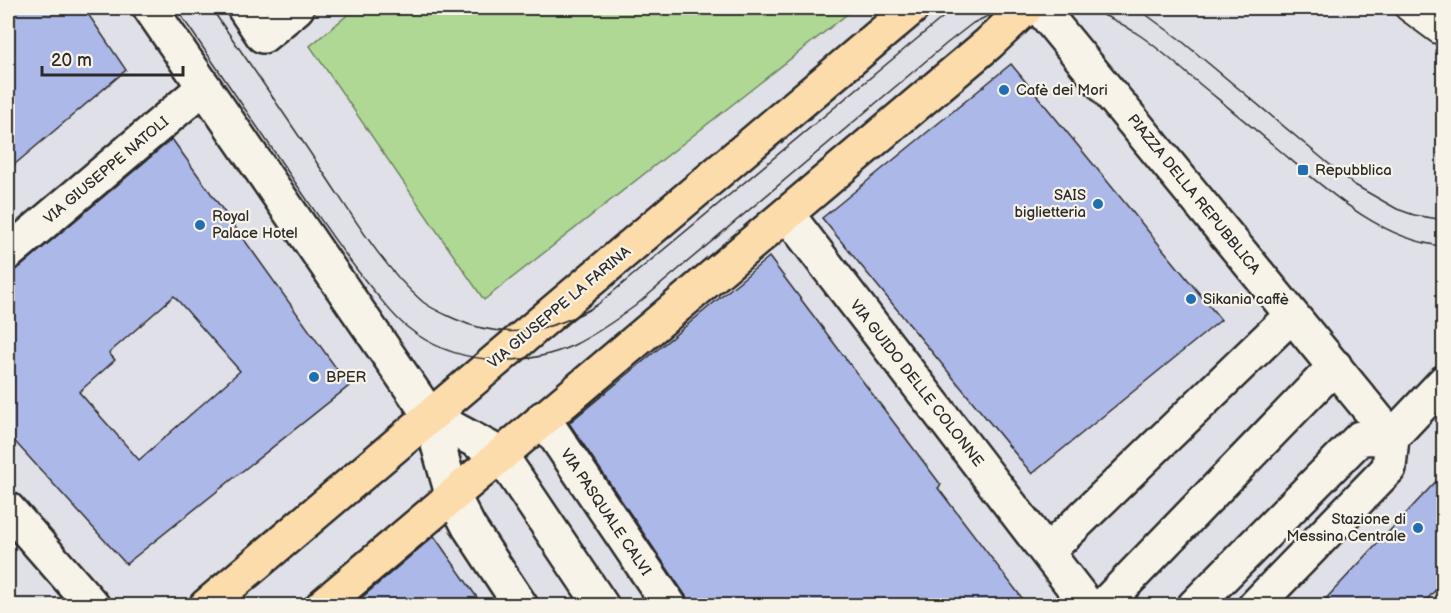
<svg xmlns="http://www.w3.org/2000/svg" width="1451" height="613" font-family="'Balsamiq Sans',sans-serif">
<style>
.green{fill:#afd894;stroke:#6d8260;stroke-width:1.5}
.building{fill:#acb8e8;stroke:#2b2b2b;stroke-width:1.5;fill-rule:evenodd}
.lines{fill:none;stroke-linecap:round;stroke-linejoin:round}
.service-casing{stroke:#2b2b2b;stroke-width:28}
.minor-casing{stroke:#2b2b2b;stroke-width:38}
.tertiary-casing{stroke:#2b2b2b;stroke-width:38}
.primary-casing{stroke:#2b2b2b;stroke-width:38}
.service{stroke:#f7f3e8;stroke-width:24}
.minor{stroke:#f7f3e8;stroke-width:33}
.tertiary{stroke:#f7f3e8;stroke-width:33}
.primary{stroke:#fddcac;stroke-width:33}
.tram{stroke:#2b2b2b;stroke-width:1.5}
.poi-dot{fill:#1f6fb2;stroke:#f7f3e8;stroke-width:2}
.labels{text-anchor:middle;stroke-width:4.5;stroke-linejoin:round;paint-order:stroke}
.poi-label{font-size:15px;fill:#2b2b2b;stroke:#f7f3e8;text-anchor:start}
.street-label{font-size:15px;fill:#2b2b2b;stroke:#f7f3e8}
</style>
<rect width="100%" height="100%" fill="#e0e1e8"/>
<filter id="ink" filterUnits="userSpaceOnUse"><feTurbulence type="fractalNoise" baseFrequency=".0167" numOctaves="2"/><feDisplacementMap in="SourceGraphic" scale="12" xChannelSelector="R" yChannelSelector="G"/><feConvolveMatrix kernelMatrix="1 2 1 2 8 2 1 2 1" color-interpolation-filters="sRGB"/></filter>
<g filter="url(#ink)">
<path class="green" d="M356,8H855L484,300L310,46Z"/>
<path class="building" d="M8,8H84L126,70L8,170Z
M1011,64L1221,320L1032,474L822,218Z
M172,139L349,386L126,564L8,434V271L20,267ZM174,296L240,371L139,460L79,392L115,360L109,353Z
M769,257L941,485L938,488L1028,606H689L686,596L569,423Z
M1443,474V582L1421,606H1319Z
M434,536L483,606H352Z"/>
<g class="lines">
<g class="service-casing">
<path id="service" d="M1407,8L1438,31L1444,32"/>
</g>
<g class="minor-casing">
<path id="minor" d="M244,8L263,36L297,8
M1040,8L1392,437
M787,214L1088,606
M8,253L204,87
M430,416L500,454L602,606
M430,416L452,494L469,527L521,606
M543,418L670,606
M8,509L93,606
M1047,552L1292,315
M1103,606L1335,366
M1194,606L1360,438L1392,437L1444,382
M1255,606L1389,468L1392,437"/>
</g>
<g class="tertiary-casing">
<path id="tertiary" d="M150,8L430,416"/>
</g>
<g class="primary-casing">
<path id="primary" d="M206,606L912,8
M322,606L988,44L1026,8"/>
</g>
<use href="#service" class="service"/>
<use href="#minor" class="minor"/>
<use href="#tertiary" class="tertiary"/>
<use href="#primary" class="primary"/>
<path class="tram" d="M176,8C217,68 258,128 299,188C323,223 346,258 373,290C384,303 394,317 407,327C453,365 521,369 574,345C596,334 616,320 635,306L946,44L973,23L1005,8
M211,8C248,61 285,115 321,169C351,213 382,267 423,302C432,309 444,314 455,319C503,341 553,332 597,305L948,13L957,8
M1084,8C1126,20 1158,48 1190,76C1219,100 1249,124 1278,149C1323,187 1381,241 1444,246
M1137,8L1178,38L1353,184L1397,209L1414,215L1444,220"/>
</g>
</g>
<g class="poi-dot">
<circle cx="1004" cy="90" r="6"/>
<rect x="1297" y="164" width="12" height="12" rx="3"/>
<circle cx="1098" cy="204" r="6"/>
<circle cx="200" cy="225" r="6"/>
<circle cx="1191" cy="299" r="6"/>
<circle cx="314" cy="377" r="6"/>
<circle cx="1418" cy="528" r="6"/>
</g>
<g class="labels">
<g class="poi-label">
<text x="1016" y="95">Cafè dei Mori</text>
<text x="1315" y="175">Repubblica</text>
<text x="1086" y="200" text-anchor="end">SAIS<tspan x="1086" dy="17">biglietteria</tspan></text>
<text x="212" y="221">Royal<tspan x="212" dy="17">Palace Hotel</tspan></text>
<text x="1203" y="304">Sikania caffè</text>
<text x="326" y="382">BPER</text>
<text x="1406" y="524" text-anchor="end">Stazione di<tspan x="1406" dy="17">Messina Centrale</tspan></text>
</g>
<g class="street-label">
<text transform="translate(106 170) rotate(-40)" y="5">VIA GIUSEPPE NATOLI</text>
<text transform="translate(1194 194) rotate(51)" y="5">PIAZZA DELLA REPUBBLICA</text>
<text transform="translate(559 307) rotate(-40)" y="5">VIA GIUSEPPE LA FARINA</text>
<text transform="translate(917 383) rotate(52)" y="5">VIA GUIDO DELLE COLONNE</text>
<text transform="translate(606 512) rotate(56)" y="5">VIA PASQUALE CALVI</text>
</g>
</g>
<rect width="1451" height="613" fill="none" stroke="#f7f3e8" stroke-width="30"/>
<rect x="15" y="15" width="1421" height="583" fill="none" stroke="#2b2b2b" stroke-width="2" filter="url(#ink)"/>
<path d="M42 66v9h141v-9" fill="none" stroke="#2b2b2b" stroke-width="3"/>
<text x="51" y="66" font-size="18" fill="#2b2b2b" stroke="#f7f3e8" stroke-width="4.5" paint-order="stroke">20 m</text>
</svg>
